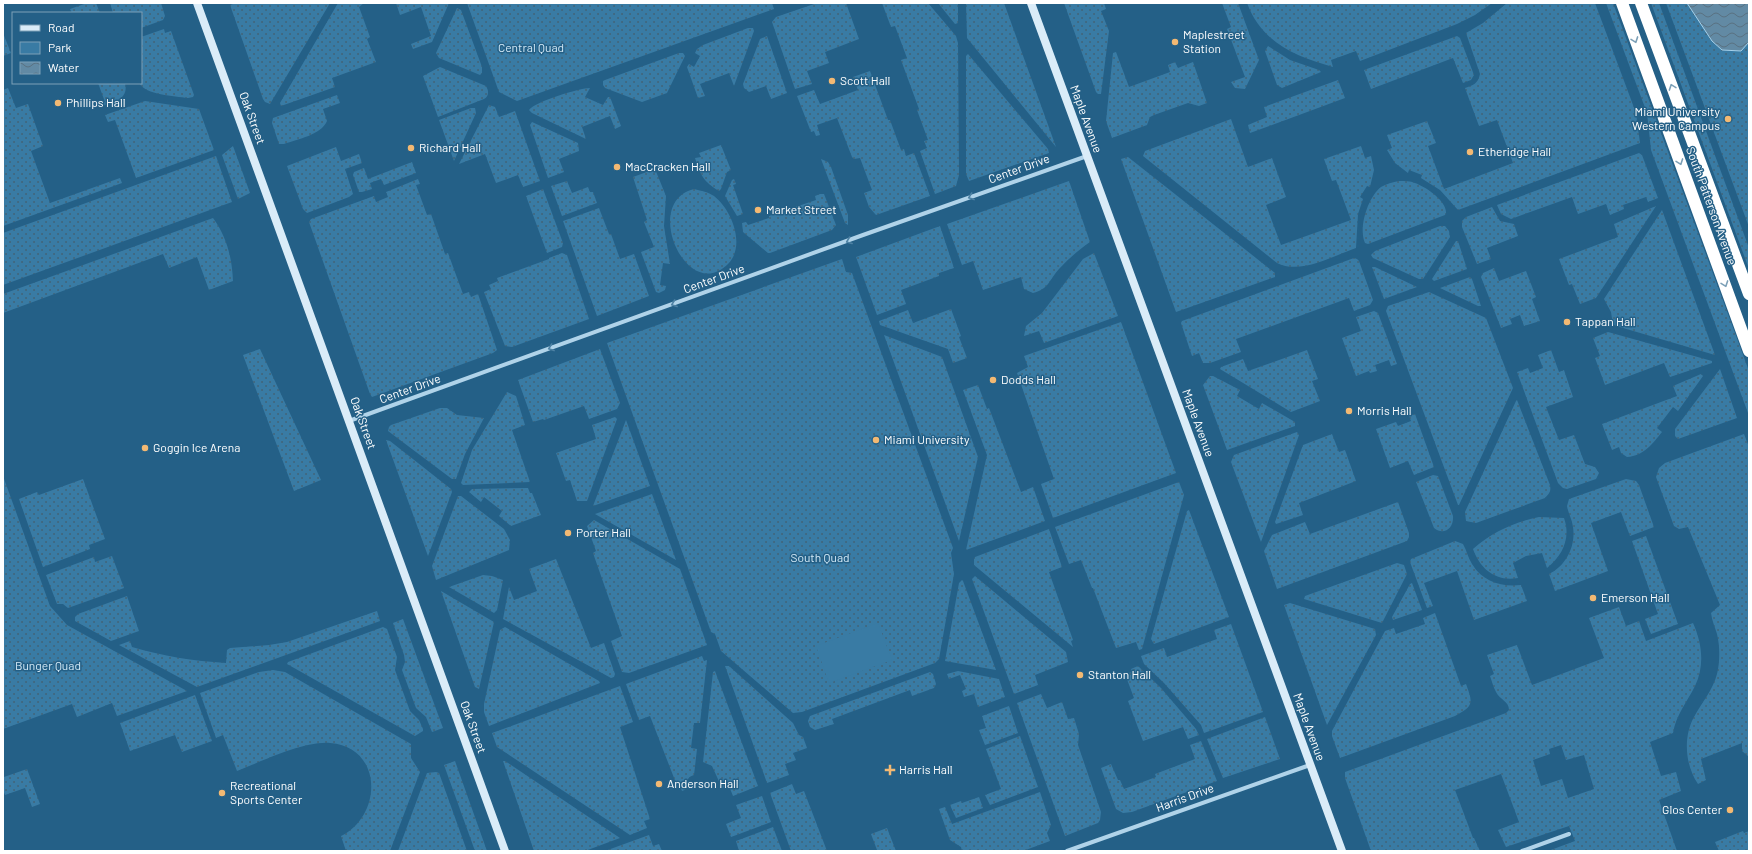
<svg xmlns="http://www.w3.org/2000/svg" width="1752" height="854" font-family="Barlow,sans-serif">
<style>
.green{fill:url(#green-dots);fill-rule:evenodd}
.pitch{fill:#397ba4}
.water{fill:url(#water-waves);stroke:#a4d0ea}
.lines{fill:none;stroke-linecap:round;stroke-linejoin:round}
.street{stroke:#b0d3e9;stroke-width:4}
.secondary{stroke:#daecf8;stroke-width:8}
.highway{stroke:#fff;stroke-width:12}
.oneway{stroke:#7ca0b7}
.oneway2{stroke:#4e82a4}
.poi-dot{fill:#f3b973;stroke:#246087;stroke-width:1.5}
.labels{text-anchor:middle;stroke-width:3;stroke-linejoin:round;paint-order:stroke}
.poi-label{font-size:12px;fill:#fff;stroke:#246087;text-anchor:start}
.park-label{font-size:12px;fill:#d4eaf7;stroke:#246087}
.street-label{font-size:12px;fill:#fff;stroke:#246087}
</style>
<defs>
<pattern id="green-dots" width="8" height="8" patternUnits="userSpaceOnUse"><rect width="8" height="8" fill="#397ba4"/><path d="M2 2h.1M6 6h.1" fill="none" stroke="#426478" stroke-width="1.8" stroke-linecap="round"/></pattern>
<pattern id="water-waves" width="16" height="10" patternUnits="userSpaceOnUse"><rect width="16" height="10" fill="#628aa4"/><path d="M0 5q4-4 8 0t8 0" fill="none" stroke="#597181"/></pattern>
</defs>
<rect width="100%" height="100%" fill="#246087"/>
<path class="green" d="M87,3H96L100,13H72L70,9Z
M110,3H161L165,16L163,20L141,28V13H113Z
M236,3H330L270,104L265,102L263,99L230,5Z
M338,3H364L359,7L370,37L367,39L376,62L332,78L335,87L281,106L280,103Z
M396,3H449L432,42L413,49L411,44L431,36L421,7L400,15Z
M467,3H772L774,9L517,101L499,92Z
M817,3H846L859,39L825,52L829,63L807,71L812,84L795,89L772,22L776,17Z
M882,3H928L956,36L958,43L959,175L956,186L935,194L920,151L927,148L924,141L928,140L917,110L919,109L901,60L907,58L895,26L891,27Z
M938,3H958V23L955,24Z
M966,3H1004L1056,147L967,38Z
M1064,3H1104L1106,9L1101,11L1109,31L1101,94H1098L1096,92Z
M1222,3H1238L1259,60L1245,89L1235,88L1231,82L1245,77L1227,29L1231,27Z
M1247,3H1492L1475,15L1457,24L1360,61L1356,51L1331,60L1333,67C1295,56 1262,43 1247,3Z
M1507,3H1595L1636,113L1640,143L1458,210L1440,190L1421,178L1422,175L1409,170L1408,173L1395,163L1387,150L1392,148L1387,135L1427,121L1436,143L1428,146L1444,189L1513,163L1497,120L1479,126L1465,88C1473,85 1478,84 1480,74L1466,33L1483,23Z
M1606,3H1613L1749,371V411L1748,413L1651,150L1647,113Z
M1651,3H1659L1749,248V269Z
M1666,3H1749V227Z
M457,8L461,10L482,67V73L480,75L439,58L436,53Z
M748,28H753L754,31L734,86L729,73L700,84L705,96L698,98L687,67L689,64L694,67L700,56L695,53L697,49L703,45Z
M164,29L165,33L171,31L194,95L193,97L188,98C174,96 146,95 139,83H141V37Z
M3,33L11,53L3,56Z
M767,36L787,93L771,99L766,86L749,92L744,88L743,84L760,39Z
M1457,36L1460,38L1474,75L1471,80L1463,83L1453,58L1371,89L1364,70Z
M1268,46L1290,60L1319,70L1321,72L1282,88L1277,85L1265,51Z
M1116,52L1129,87L1170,72L1168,65L1175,62L1178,68L1193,62L1207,103L1199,106L1188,103L1154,115L1150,117L1147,125L1112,138L1106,121L1113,53Z
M679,53H683L685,56L667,93L642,102L605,88L603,85V81L605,80Z
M968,54L1048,149L1049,153L969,181L966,174V56Z
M440,67L486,86C489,91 489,96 484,99L438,117L423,76Z
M870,71L888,120H890L901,150L904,149L906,156L914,153L930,196L876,215L869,207L864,193L872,190L860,158L854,159L852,157L837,118L817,125L820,135L816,136L814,131L811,132L797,96L814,90L820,104L858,90L853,77Z
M1338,80L1345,98L1250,133L1248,125L1267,117L1264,107Z
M98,83H125C129,99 114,102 102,106L101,103L105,102Z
M8,88L16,108L28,104L43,146L31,151L50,203L120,178L122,183L3,226V90Z
M590,88L585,97L603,105L608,97H610L621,126L615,129L610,116L582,127L586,139L532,113L529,110C534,102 580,88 590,88Z
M337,95L340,103L323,109L327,121C321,135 298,139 284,144H279L272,123L273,118Z
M145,101L199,109L214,150L136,178L115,120L108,122L105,115Z
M489,105L495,107L499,117L515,111L540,181L523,187L518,175L496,183L485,154L459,164Z
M471,108H475L476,113L454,161L439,120Z
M1231,119L1248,167L1272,158L1286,197L1266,205L1281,245L1351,220L1336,180L1332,181L1324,159L1361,146L1365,158L1371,156L1374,170L1370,187L1367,186L1360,197L1363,199L1358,214L1356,248C1333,256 1300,275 1277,263L1143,156L1145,151Z
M532,122L578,143L579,151L559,159L564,172L548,178L530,125Z
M721,145L731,170L727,172L721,189L719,191C703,181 701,176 695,158L701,157L699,153Z
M233,146L250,193L238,199L222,155Z
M336,147L341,161L359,154L362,163L345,169L353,194L349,197L307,213L303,209L287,166Z
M1639,153L1642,155L1658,198L1648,202L1646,197L1623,205L1624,209L1610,215L1606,204L1578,214L1572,197L1511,219L1501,214L1497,205Z
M216,156L232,202L3,285V233Z
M1128,157L1275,273V277L1176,312L1121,159Z
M821,159L828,162L831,167L848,215V225L845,223Z
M412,162L416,173L384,185L381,179L370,183L372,189L362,192H359L353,175L354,172L364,168L368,179Z
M655,169L666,196L664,226L670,264L663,263L660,285L666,286L665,290L659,293L656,292L641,252L654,247L644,222L647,220L633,177Z
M418,179L420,184L416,185L427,215L431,214L445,254L448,253L463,294L469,292L471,297L478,294L497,350L493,353L372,397L370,394L309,222L311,219L374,196L376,202L388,197L386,192Z
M734,179L736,184L733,185L743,214L737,216L725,196L732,180Z
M567,181L572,193L588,187L590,192H593L597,203L562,216L551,186Z
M1069,181L1090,242C1079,250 1069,258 1059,269C1049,280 1049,289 1033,293L1024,289L1021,277L983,290L973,261L962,265L947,224Z
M1399,181C1405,181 1410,181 1415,183C1426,187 1447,201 1446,213L1445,215L1368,244L1365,243C1358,228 1368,197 1381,187C1386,184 1393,182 1399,181Z
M543,189L563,243L562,247L547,253L526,196Z
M694,189C702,191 708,192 714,196C732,210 746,246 728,264C687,305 641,202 694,189Z
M820,194H824L836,225L832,230L770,253H768L743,232L742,223L746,222L748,225L769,218V216L816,200L815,196Z
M1656,206L1596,298L1580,304L1572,284L1569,285L1559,259L1618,237L1614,224Z
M1492,207L1500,221L1514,224L1518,236L1487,248L1491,259L1477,264L1462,227V221L1466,217Z
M599,208L609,234H611L620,259L634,254L649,296L597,316L563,221Z
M1662,210L1715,355L1613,325L1611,312L1604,299Z
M213,218C227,237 232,258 233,281L209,290L197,257L169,268L163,254L3,313V294Z
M940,226L954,268L939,273V276L901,290L906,304L877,315L856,257Z
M1440,226H1445L1449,231L1450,237L1423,279H1419L1373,258L1371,255L1375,251Z
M1456,241H1458L1467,269L1434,281L1432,279Z
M562,253L567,255L589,319L512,347L505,346L484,292L491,289L489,285L498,281L497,278L549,259V258Z
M1094,253L1118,316L1044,343L1039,331L1024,336L1026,326L1042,313L1083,259Z
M1354,258L1357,259L1359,261L1373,300L1370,305L1354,311L1349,298L1236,339L1241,352L1210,363H1203L1199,353L1192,356L1181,323L1182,321Z
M842,259L846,272L852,273L953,548L951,553L954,574L939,659L935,663L802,712L793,713L721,651L715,634L711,632L607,343Z
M1372,267H1375L1417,287L1384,299Z
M1494,268L1499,281L1526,271L1536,297L1532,299L1540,321L1524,326L1520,315L1510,319L1512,324L1501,328L1481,277L1483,273Z
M1470,277L1472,279L1481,306H1478L1440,288Z
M1429,292L1486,318L1513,388L1459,505H1458L1386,311L1388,306Z
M951,309L961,336L959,337L967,358L953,363L948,349L880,325L879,321L908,310L913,323Z
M1374,311L1378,313L1397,364L1391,366L1389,360L1375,365L1377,371L1370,373L1369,371L1356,376L1342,338L1361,331L1356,317Z
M1121,322L1176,473L1053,518L1041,484L1054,479L1017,373L1028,367L1024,356Z
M1608,332L1712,361V363L1670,377L1664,363L1605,385L1595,358L1600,356L1593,338Z
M884,335L942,357L978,457L959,541Z
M260,349L321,480L294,491L243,355Z
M600,349L620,403L617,409L589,419L584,406L544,420L543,419L533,422L518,380Z
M1307,350L1318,379L1312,381L1320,401L1291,412L1220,369L1221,367L1243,359L1248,371Z
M1551,350L1559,372L1564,370L1573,397L1546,407L1559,440L1574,435L1585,464L1595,467L1599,473L1596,479L1567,489L1563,488L1558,483L1517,372L1528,368L1530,373L1543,368L1538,355Z
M1720,369L1737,418L1678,439L1675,436V429Z
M1701,374L1703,376L1678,411L1673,407L1657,428L1662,432C1653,443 1644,456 1627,457L1621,453L1619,447L1612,450L1602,424L1677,396L1673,386Z
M1210,376H1213L1240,390L1237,396L1259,409L1262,403L1295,422V426L1227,450L1203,385Z
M978,385L987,409L989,408L1021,492L1033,487L1045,521L966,550L987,455L963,390Z
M507,392L516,396L525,425L512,430L530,482L463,485L461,483L472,450Z
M1517,400L1550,485C1551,491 1550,493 1545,498L1476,523L1466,521L1465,512L1516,401Z
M440,408H447L457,415L484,418L465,454L456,479H452L388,431L389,427L391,425Z
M1415,414L1434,467L1414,475L1408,461L1390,468L1376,429L1396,422L1398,426L1411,421L1409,416Z
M615,417L617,419L587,501H577L570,480L566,481L556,453L596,439L592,425Z
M626,420L650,486L593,506Z
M1297,432L1299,435L1261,542L1231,462L1234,455Z
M1332,434L1339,452L1345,450L1356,481L1299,503L1303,515L1276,524L1275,522L1303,445Z
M1744,434L1749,447V757L1742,751V743L1701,759L1706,780L1698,784C1685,765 1683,737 1694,717C1702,702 1713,690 1717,674C1720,662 1720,646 1717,634C1715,627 1712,621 1711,613L1720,605L1688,527L1679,529L1674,526L1656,477L1659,468L1665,463Z
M386,440L390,441L451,489L452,492L428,556Z
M1433,475L1438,476L1453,516C1454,528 1444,536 1434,528L1416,482Z
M3,476L50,606L67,625L187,691L117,716L112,703L77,717L72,704L3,729Z
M83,479L105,539L89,545L90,549L43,567L19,499L37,492L39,495Z
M1626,479L1636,481L1639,485L1654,527L1630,536L1621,512L1591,523L1608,571L1555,591L1549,574C1566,566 1576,546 1573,527C1572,519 1568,513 1567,506L1569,499Z
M1179,482L1184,495L1142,649L1139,650L1136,642L1116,648L1093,588H1092L1081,560L1069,564L1055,527Z
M528,488L530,493H532L541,515L511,526L499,516L502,511L484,497L481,502L469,492L472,489Z
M652,494L676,560L595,514Z
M458,496H461L504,529L510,540L509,550L436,580L432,566Z
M1398,502L1409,533V537L1407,541L1277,589L1264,551L1272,535L1305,522L1310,534Z
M1189,510L1229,617L1154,644L1151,639L1187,511Z
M1539,517L1564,518C1571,538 1563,555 1547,568L1542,553L1526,556L1513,563L1518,578C1496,582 1480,569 1473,549C1492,532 1514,522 1539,517Z
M594,520L680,569L707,645L629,673L622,672L611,641L622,636L593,553L596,551L587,526Z
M1049,529L1062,567L1049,572L1073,640L1071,641L1073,647L974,565V559L975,557Z
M1646,536L1678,624L1651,634L1645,619L1658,614L1632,541Z
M1455,541L1463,544C1467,551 1468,558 1472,564C1483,582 1501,587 1521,585L1527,601L1474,620L1457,571L1424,583L1433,606L1427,608L1410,562L1411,559Z
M112,556L124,588L68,608L63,604H57L46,575L94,557L95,562Z
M556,559L591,648L604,643L615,674L614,677L611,678L503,619L509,587L514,600L537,591L529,569Z
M1397,563L1404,565L1407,574L1382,623L1304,599L1305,596Z
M483,575L492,576L503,580L497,610L494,613L449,587Z
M975,576L1066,652L1068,662L1035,675L1038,685L1014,694L972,579Z
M962,580L963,581L996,670L945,661L959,583Z
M1412,583L1422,610L1393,620L1392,617L1410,584Z
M441,591L494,622L479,689L475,687Z
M127,596L139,631L111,641L75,621V617L78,614Z
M1290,603L1375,629L1376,635L1327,725L1284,605Z
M1619,607L1626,626L1639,621L1646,641L1693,623C1702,643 1705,665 1695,686C1687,702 1676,715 1673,733L1650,742L1661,776L1676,772L1681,791L1659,800L1677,851H1548L1575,841L1569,826L1506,847L1498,830L1519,822L1501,774L1455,790L1473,838H1474L1480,851H1371L1345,778V772L1506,713L1509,710C1509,701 1500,700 1496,692C1493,687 1492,681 1490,676L1494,674L1487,655L1517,645L1532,685L1604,658L1589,618ZM1561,745L1566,760L1584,755L1594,789L1568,798L1562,779L1541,786L1533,760L1550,754L1549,749Z
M377,611L380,621L197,687L119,645L130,641L132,647C163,656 193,661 226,663L227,650L230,648L269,645L287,642Z
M1435,613L1461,686L1466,684C1473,703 1474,706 1455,716L1340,758L1332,736V731L1385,631L1394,628L1396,634L1425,624L1423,618Z
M403,619L443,728L432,732L426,717L416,708L402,670L405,662L404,655L393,623Z
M1231,624L1263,712L1204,733L1201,725L1164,683L1144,664L1141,656L1164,648L1167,657L1217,639L1214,630Z
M383,627L387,629L397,657L395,670L410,711L419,720L423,729V731L415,736L287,664L288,662Z
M505,627L599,681L600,683L489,726L484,712V704L500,630Z
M702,656L704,661L707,660L700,723H694L691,748L697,749L694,775C687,777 686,782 687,789L682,791L679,782L676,783L650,716L639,720L626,684Z
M725,666H729L793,723L799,735L803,737L807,748L793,753L796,760L785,764L789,775L767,783Z
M1138,666L1161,688L1196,729L1199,735L1188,739L1183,727L1143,741L1128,701L1134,698L1125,674L1132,672L1131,669Z
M273,670L285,672L411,744V758L420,772L390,851H346L341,836C383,815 383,747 330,743C303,741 263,761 237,771L223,735L216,738L200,693L259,672Z
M715,671L758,786L733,796L729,786L722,788L712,766L703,762L713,672Z
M958,671L999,679L1005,697L978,707L974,694L964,697L962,691L966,689L960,675L949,679L947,674Z
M930,672L933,674L936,684L934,688L912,696L910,690L832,719L834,724L815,730L810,727L808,721L810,716Z
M620,686L633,722L620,727L650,819L644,821L647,828L630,835L497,747L492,733Z
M1041,694L1047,708L1062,702L1068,719L1074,718L1079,734L1078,745L1101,812L1100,820L1098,823L1065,836L1017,703Z
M195,695L212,741L182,752L175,735L130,751L120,723Z
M1009,706L1018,733L985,745L979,730L986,728L982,716Z
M1265,717L1280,759L1223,778L1207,739Z
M1020,736L1038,787L990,805L985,795L1001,789L986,749Z
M1201,741L1217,781L1132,812L1123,813L1116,809L1101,768L1111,764L1118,780H1120L1124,789L1156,777L1155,774L1195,759L1190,745Z
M455,761L487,851H475L444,765Z
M503,761H505L620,838L585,851H534Z
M27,769L40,804L32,807L25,788L5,795L3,790V775L4,777Z
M436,772L439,773L467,851H398L427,773Z
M792,784L796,794L804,791L827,851H791L770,793Z
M1040,792L1051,825L1047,833L1050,841L1023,851H962L961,847L950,840L939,809L945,807L952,824Z
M762,796L771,822L731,837L726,824L741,818L736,805Z
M979,797L983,808L956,818L950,805L961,801L962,803Z
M773,827L782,851H739L736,841Z
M887,828L896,851H879L877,850L871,834Z
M1743,831L1744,833L1749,831V851H1719L1715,842Z
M649,835L653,846L659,844L662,851H605Z"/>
<path class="pitch" d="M878,623L892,660L829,683L816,646Z"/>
<path class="water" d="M1687,3H1749V42L1741,51L1722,50L1712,41Z"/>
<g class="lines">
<path class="street" d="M349,421L863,235L1087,156
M1067,851L1310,765
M1522,851L1569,834"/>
<path class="secondary" d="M197,3L505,851
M1031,3L1342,851"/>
<path class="highway" d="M1622,3L1749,351
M1641,3L1749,294"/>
</g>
<defs><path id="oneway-chevron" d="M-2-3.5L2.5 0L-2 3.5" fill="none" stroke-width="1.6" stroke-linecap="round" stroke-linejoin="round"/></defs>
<g class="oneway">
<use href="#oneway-chevron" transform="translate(1635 40) rotate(70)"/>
<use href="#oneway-chevron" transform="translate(1672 87) rotate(-110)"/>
<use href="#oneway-chevron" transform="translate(1680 162) rotate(70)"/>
<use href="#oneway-chevron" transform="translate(1725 284) rotate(70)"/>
</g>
<g class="oneway2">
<use href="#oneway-chevron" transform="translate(971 197) rotate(160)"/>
<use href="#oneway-chevron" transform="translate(849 241) rotate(159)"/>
<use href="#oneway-chevron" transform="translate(674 304) rotate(160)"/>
<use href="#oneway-chevron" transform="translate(551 348) rotate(160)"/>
</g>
<g class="poi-dot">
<circle cx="1175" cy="42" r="4"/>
<circle cx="832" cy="81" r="4"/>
<circle cx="58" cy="103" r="4"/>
<circle cx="1728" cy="119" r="4"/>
<circle cx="411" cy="148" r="4"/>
<circle cx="1470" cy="152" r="4"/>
<circle cx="617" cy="167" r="4"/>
<circle cx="758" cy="210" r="4"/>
<circle cx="1567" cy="322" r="4"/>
<circle cx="993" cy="380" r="4"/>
<circle cx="1349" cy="411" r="4"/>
<circle cx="876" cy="440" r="4"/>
<circle cx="145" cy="448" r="4"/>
<circle cx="568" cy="533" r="4"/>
<circle cx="1593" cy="598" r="4"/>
<circle cx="1080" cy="675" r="4"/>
<path d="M888 764h4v4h4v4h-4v4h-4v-4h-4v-4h4z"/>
<circle cx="659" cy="784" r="4"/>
<circle cx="222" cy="793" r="4"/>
<circle cx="1730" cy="810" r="4"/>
</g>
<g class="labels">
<g class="poi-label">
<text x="1183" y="39">Maplestreet<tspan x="1183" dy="14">Station</tspan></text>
<text x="840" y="85">Scott Hall</text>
<text x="66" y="107">Phillips Hall</text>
<text x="1720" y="116" text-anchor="end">Miami University<tspan x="1720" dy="14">Western Campus</tspan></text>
<text x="419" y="152">Richard Hall</text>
<text x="1478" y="156">Etheridge Hall</text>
<text x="625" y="171">MacCracken Hall</text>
<text x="766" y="214">Market Street</text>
<text x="1575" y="326">Tappan Hall</text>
<text x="1001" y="384">Dodds Hall</text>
<text x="1357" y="415">Morris Hall</text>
<text x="884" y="444">Miami University</text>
<text x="153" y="452">Goggin Ice Arena</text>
<text x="576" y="537">Porter Hall</text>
<text x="1601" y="602">Emerson Hall</text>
<text x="1088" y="679">Stanton Hall</text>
<text x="899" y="774">Harris Hall</text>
<text x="667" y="788">Anderson Hall</text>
<text x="230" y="790">Recreational<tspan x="230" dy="14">Sports Center</tspan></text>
<text x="1722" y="814" text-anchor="end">Glos Center</text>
</g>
<g class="park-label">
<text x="531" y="52">Central Quad</text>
<text x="820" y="562">South Quad</text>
<text x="48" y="670">Bunger Quad</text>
</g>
<g class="street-label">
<text transform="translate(252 118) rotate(70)" y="4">Oak Street</text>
<text transform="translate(1086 119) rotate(70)" y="4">Maple Avenue</text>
<text transform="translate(1019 169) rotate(-20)" y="4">Center Drive</text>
<text transform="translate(1711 206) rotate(70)" y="4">South Patterson Avenue</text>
<text transform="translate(714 279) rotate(-20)" y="4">Center Drive</text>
<text transform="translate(410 389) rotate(-20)" y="4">Center Drive</text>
<text transform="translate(363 423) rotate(70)" y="4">Oak Street</text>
<text transform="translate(1198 423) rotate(70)" y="4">Maple Avenue</text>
<text transform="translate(473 727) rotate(70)" y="4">Oak Street</text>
<text transform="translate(1309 727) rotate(70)" y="4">Maple Avenue</text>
<text transform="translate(1185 798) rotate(-20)" y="4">Harris Drive</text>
</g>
</g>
<rect width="1752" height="854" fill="none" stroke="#ffffff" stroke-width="8"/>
<rect x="12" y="12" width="130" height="72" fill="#246087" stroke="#7ca0b7"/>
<rect x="20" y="25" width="20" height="6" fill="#daecf8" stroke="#7ca0b7"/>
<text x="48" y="32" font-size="12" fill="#ffffff">Road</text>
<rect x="20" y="42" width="20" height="12" fill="#397ba4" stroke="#7ca0b7"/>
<text x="48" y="52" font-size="12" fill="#ffffff">Park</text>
<rect x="20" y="62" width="20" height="12" fill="url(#water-waves)" stroke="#7ca0b7"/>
<text x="48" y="72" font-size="12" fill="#ffffff">Water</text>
</svg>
